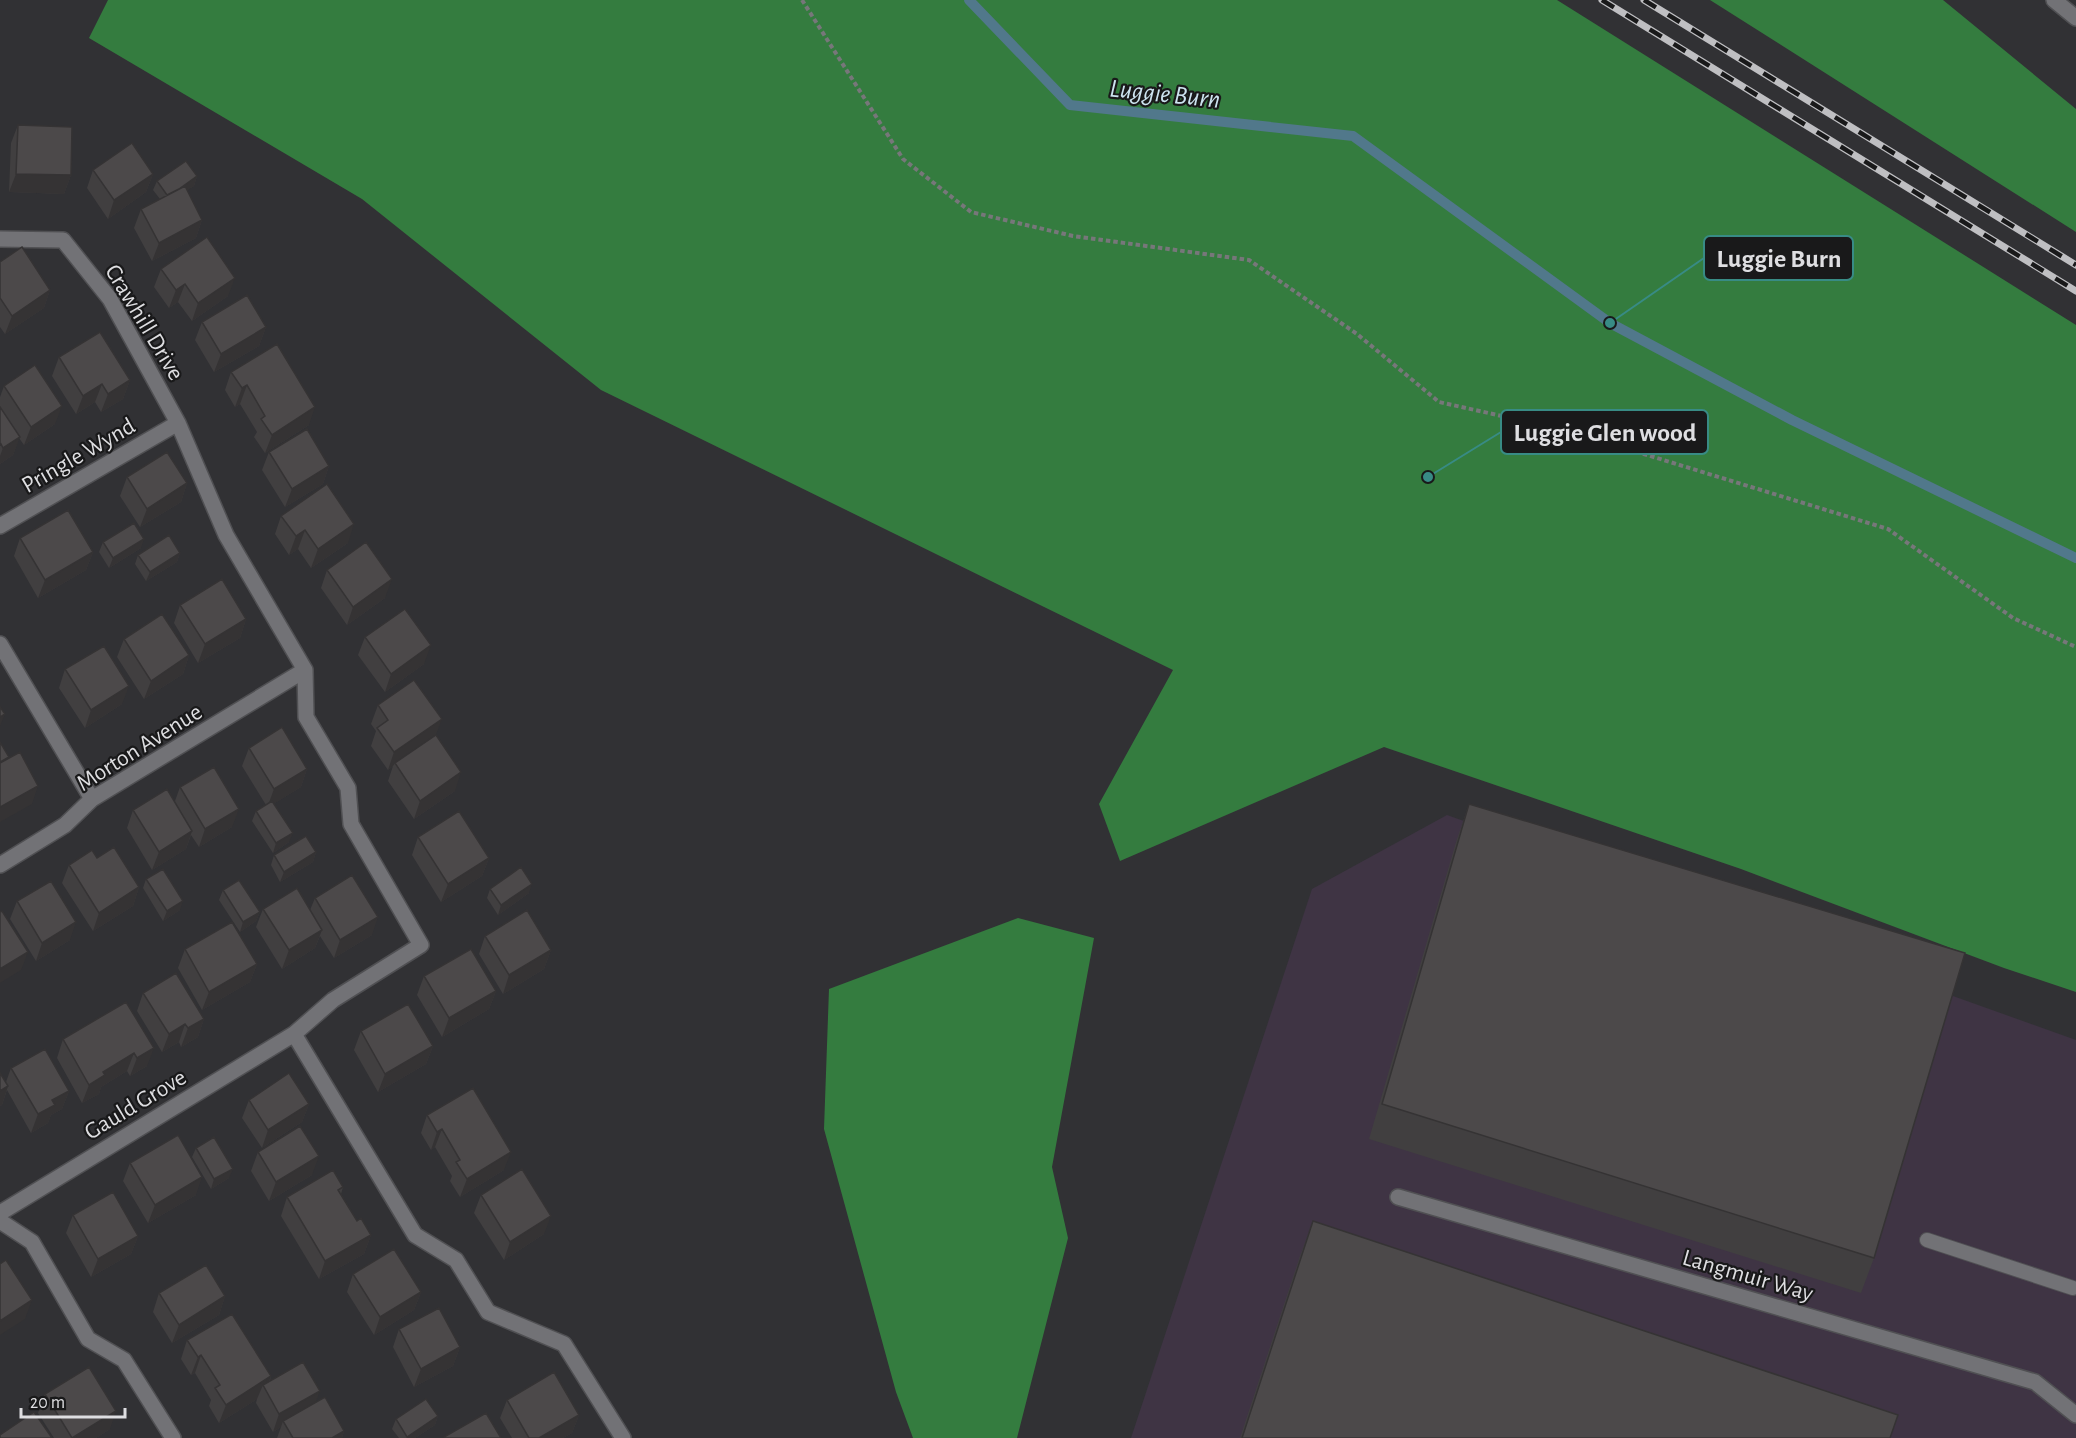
<svg xmlns="http://www.w3.org/2000/svg" width="2076" height="1438" font-family="'Alegreya Sans',sans-serif">
<style>
.industrial{fill:#3f3444}
.forest{fill:#347c3f}
.lines{fill:none;stroke-linecap:round;stroke-linejoin:round}
.stream{stroke:#51788b;stroke-width:10}
.service-casing{stroke:#505053;stroke-width:16}
.minor-casing{stroke:#505053;stroke-width:18}
.tertiary-casing{stroke:#505053;stroke-width:18}
.path{stroke:#77777a;stroke-width:4;stroke-dasharray:4.5 3;stroke-linecap:butt}
.service{stroke:#727276;stroke-width:14}
.minor{stroke:#727276;stroke-width:15}
.tertiary{stroke:#727276;stroke-width:15}
.rail-casing{stroke:#bfbfc2;stroke-width:7}
.rail{stroke:#19191a;stroke-width:4.5;stroke-dasharray:14;stroke-linecap:butt}
.wall{fill:#413f40}
.shaded-wall{fill:#353334}
.building{fill:#4c494a;stroke:#353334;stroke-width:1.5}
.labels{text-anchor:middle;stroke-width:4.5;stroke-linejoin:round;paint-order:stroke}
.street-label{font-size:24px;fill:#dedee1;stroke:#19191a}
.water-label{font-size:26px;font-style:italic;fill:#cde4f0;stroke:#19191a}
.leader{fill:none;stroke:#388b85;stroke-width:2}
.callout-dot{fill:#388b85;stroke:#19191a;stroke-width:2}
.callout{fill:#19191a;stroke:#388b85;stroke-width:2}
.callout-label{font-size:26px;text-anchor:middle;font-weight:bold;fill:#dedee1}
</style>
<rect width="100%" height="100%" fill="#313134"/>
<path class="industrial" d="M1447,815L2076,1040V1438H1131L1312,889Z"/>
<path class="forest" d="M108,0H1557L2076,325V992L2004,968L1741,869L1384,747L1120,861L1099,804L1173,670L601,390L362,199L89,38Z
M1710,0H1943L2076,109V232Z
M1018,918L1094,938L1052,1167L1068,1238L1017,1438H913L896,1392L824,1129L829,989Z"/>
<g class="lines">
<path class="stream" d="M969,0L1070,105L1353,136L1610,323L1792,420L2076,558"/>
<g class="service-casing">
<path id="service" d="M1927,1240L2073,1288"/>
</g>
<g class="minor-casing">
<path id="minor" d="M0,239L63,240L110,299L178,423L226,535L305,670L306,717L348,788L351,824L421,945L333,1000L294,1034L415,1235L456,1260L488,1312L564,1344L623,1438
M0,526L178,423
M0,644L92,799
M0,865L65,825L92,799L305,670
M1398,1197L2035,1382L2076,1415
M0,1213L294,1034
M0,1221L32,1242L88,1339L124,1360L173,1438"/>
</g>
<g class="tertiary-casing">
<path id="tertiary" d="M2054,0L2076,18"/>
</g>
<path class="path" d="M802,0L903,159L971,212L1073,236L1249,260L1357,334L1439,402L1569,431L1888,529L2013,618L2076,647"/>
<use href="#service" class="service"/>
<use href="#minor" class="minor"/>
<use href="#tertiary" class="tertiary"/>
<g class="rail-casing">
<path id="rail" d="M1602,0L2076,291
M1644,0L2076,265"/>
</g>
<use href="#rail" class="rail"/>
</g>
<path class="wall" d="M18,125L71,175L64,194L9,192L11,143Z
M93,170L153,174L146,192L108,219L87,188Z
M197,176L194,186L187,190L202,220L196,238L152,261L134,228L141,209L160,199L153,190L157,181Z
M0,262L50,290L44,308L5,334L0,327Z
M161,269L228,296L192,321L178,302L169,308L154,287Z
M202,322L266,327L259,346L214,372L195,340Z
M59,357L130,380L123,399L101,412L95,402L76,414L52,376Z
M231,372L309,425L265,453L254,437L257,432L240,404L235,407L225,390Z
M4,386L55,424L24,445L19,438L13,455L0,464V397Z
M269,452L329,466L323,484L285,507L262,470Z
M127,477L187,483L181,502L140,527L120,496Z
M281,516L348,543L311,568L298,549L289,555L275,534Z
M20,538L93,552L86,570L38,598L14,556Z
M103,542L141,548L109,568L99,552Z
M180,553L177,562L146,581L135,564L138,555Z
M327,570L385,598L347,625L321,588Z
M180,605L246,619L240,638L198,663L174,623Z
M365,637L424,664L385,692L358,655Z
M124,639L189,655L183,674L144,699L117,657Z
M65,669L122,704L85,728L59,688Z
M378,705L436,735L455,791L414,819L388,781L393,766L388,770L371,746L376,731L371,724Z
M249,748L307,769L301,787L273,804L289,842L273,853L252,821L256,811L266,805L242,766Z
M180,787L232,827L199,847L191,835L186,849L152,870L127,828L133,810L175,801Z
M1469,804L1874,1258L1861,1293L1369,1139L1457,839Z
M418,837L489,858L482,876L441,902L412,855Z
M316,852L313,862L280,882L271,865L274,855Z
M97,858L139,887L133,906L93,931L62,883L69,865Z
M146,879L180,910L163,921L143,888Z
M490,889L529,893L498,915L487,898Z
M223,890L260,912L256,921L240,932L219,900Z
M315,898L372,935L334,958L320,936L315,948L282,969L256,927L263,909L310,910Z
M17,901L70,940L36,961L10,919Z
M485,936L551,950L544,969L503,994L479,954Z
M185,949L257,964L250,982L202,1010L178,968Z
M424,976L496,991L489,1009L442,1037L417,995Z
M143,993L204,1019L198,1037L181,1047L179,1042L162,1052L137,1011Z
M126,1002L147,1066L130,1076L127,1071L101,1087L99,1094L82,1103L57,1058L63,1039Z
M361,1031L433,1046L426,1064L378,1092L354,1050Z
M11,1068L69,1091L62,1109L51,1115L48,1123L31,1133L7,1090L2,1105L0,1106V1073L6,1082Z
M249,1100L309,1104L302,1122L262,1148L242,1118Z
M427,1115L504,1170L460,1197L450,1181L452,1176L435,1147L431,1150L421,1133Z
M196,1148L229,1178L211,1189L192,1157Z
M258,1152L312,1175L269,1201L251,1171Z
M130,1163L196,1195L148,1223L123,1181Z
M343,1187L341,1194L357,1221L371,1235L364,1254L319,1279L281,1216L287,1197Z
M481,1195L544,1234L504,1260L474,1213Z
M73,1215L138,1236L131,1254L91,1277L66,1233Z
M1313,1221L1890,1438H1240L1300,1256Z
M353,1274L421,1292L414,1310L374,1335L347,1292Z
M159,1293L225,1296L219,1315L172,1343L153,1312Z
M399,1329L460,1347L453,1366L414,1387L393,1347Z
M187,1340L271,1376L270,1381L316,1403L344,1431L342,1438H277L281,1427L273,1432L256,1403L257,1399L219,1423L209,1406L211,1400L195,1373L191,1375L181,1359Z
M45,1394L110,1429L96,1438H54L38,1413Z
M507,1400L579,1415L572,1433L563,1438H512L500,1418Z
M438,1416L435,1425L415,1438H399L392,1429L396,1419Z"/>
<path class="shaded-wall" d="M16,174L71,175L64,194L9,192Z
M153,174L146,192L108,219L114,200Z
M197,176L194,186L164,206L168,197Z
M202,220L196,238L152,261L159,243Z
M235,278L228,296L192,321L198,303Z
M185,284L178,302L169,308L176,290Z
M50,290L44,308L5,334L12,316Z
M266,327L259,346L214,372L221,354Z
M130,380L123,399L101,412L108,394Z
M102,384L95,402L76,414L83,396Z
M247,385L240,404L235,407L242,388Z
M62,406L55,424L24,445L31,427Z
M315,407L309,425L265,453L272,435Z
M20,437L13,455L0,464V456L3,448Z
M329,466L323,484L285,507L292,489Z
M187,483L181,502L140,527L147,509Z
M354,524L348,543L311,568L318,549Z
M305,530L298,549L289,555L296,536Z
M144,539L141,548L109,568L113,558Z
M93,552L86,570L38,598L45,580Z
M180,553L177,562L146,581L150,572Z
M392,579L385,598L347,625L353,607Z
M246,619L240,638L198,663L205,644Z
M431,645L424,664L385,692L391,674Z
M189,655L183,674L144,699L151,681Z
M129,686L122,704L85,728L91,710Z
M5,714L0,726V717Z
M442,719L435,737L395,763L393,766L388,770L394,752Z
M307,769L301,787L267,808L274,789Z
M461,772L455,791L414,819L420,801Z
M38,786L32,804L0,822V807Z
M239,809L232,827L199,847L205,829Z
M192,831L186,849L152,870L159,852Z
M293,833L289,842L273,853L276,843Z
M316,852L313,862L280,882L284,872Z
M489,858L482,876L441,902L448,884Z
M532,884L529,893L498,915L501,905Z
M139,887L133,906L93,931L99,913Z
M183,901L180,910L163,921L167,911Z
M260,912L256,921L240,932L243,922Z
M378,917L372,935L334,958L340,940Z
M76,922L70,940L36,961L42,943Z
M322,930L315,948L282,969L289,950Z
M551,950L544,969L503,994L509,975Z
M28,952L21,970L0,983V969Z
M257,964L250,982L202,1010L209,992Z
M496,991L489,1009L442,1037L449,1018Z
M204,1019L198,1037L181,1047L188,1028Z
M185,1024L179,1042L162,1052L169,1034Z
M433,1046L426,1064L378,1092L385,1074Z
M154,1048L147,1066L130,1076L137,1058Z
M134,1053L127,1071L101,1087L99,1094L82,1103L89,1085L103,1072Z
M8,1086L2,1105L0,1106V1091Z
M69,1091L62,1109L51,1115L48,1123L31,1133L38,1114L52,1100Z
M309,1104L302,1122L262,1148L268,1130Z
M442,1129L435,1147L431,1150L437,1132Z
M511,1152L504,1170L460,1197L467,1179Z
M319,1156L312,1175L269,1201L276,1182Z
M233,1169L229,1178L211,1189L214,1179Z
M202,1177L196,1195L148,1223L155,1205Z
M551,1216L544,1234L504,1260L510,1242Z
M371,1235L364,1254L319,1279L325,1261Z
M138,1236L131,1254L91,1277L98,1259Z
M421,1292L414,1310L374,1335L380,1317Z
M225,1296L219,1315L172,1343L179,1325Z
M32,1300L25,1319L0,1335V1321Z
M460,1347L453,1366L414,1387L421,1369Z
M201,1355L195,1373L191,1375L198,1357Z
M271,1376L266,1391L263,1385L257,1399L219,1423L226,1405Z
M320,1391L313,1409L283,1421L281,1427L273,1432L279,1414Z
M116,1411L110,1429L96,1438H73Z
M579,1415L572,1433L563,1438H539Z
M438,1416L435,1425L415,1438H407V1437Z
M344,1431L342,1438H332Z"/>
<path class="building" d="M18,125L72,127L71,175L16,174Z
M132,143L153,174L114,200L93,170Z
M186,161L197,176L179,189L167,195L157,181Z
M185,186L202,220L159,243L141,209Z
M207,237L235,278L198,303L185,284L176,290L161,269Z
M22,247L50,290L12,316L0,298V262Z
M247,295L266,327L221,354L202,322Z
M100,332L130,380L108,394L102,384L83,396L59,357Z
M277,344L315,407L272,435L261,419L265,416L247,385L242,388L231,372Z
M35,365L62,406L31,427L4,386Z
M0,407L20,437L3,448L1,444L0,445Z
M307,429L329,466L292,489L269,452Z
M167,452L187,483L147,509L127,477Z
M327,484L354,524L318,549L305,530L296,536L281,516Z
M68,510L93,552L45,580L20,538Z
M134,523L144,539L113,558L103,542Z
M169,535L180,553L150,572L138,555Z
M366,542L392,579L353,607L327,570Z
M222,579L246,619L205,644L180,605Z
M405,609L431,645L391,674L365,637Z
M162,614L189,655L151,681L124,639Z
M104,646L129,686L91,710L65,669Z
M414,680L442,719L394,752L377,728L388,720L378,705Z
M0,707L5,714L0,717Z
M282,727L307,769L274,789L249,748Z
M436,735L461,772L420,801L395,763Z
M0,742L9,757L0,762Z
M20,752L38,786L0,807V763Z
M214,767L239,809L205,829L180,787Z
M167,789L192,831L159,852L133,810Z
M272,801L293,833L276,843L256,811Z
M1469,804L1965,953L1874,1258L1382,1104Z
M459,811L489,858L448,884L418,837Z
M306,836L316,852L284,872L274,855Z
M114,847L139,887L99,913L69,865L92,850L97,858Z
M521,867L532,884L501,905L490,889Z
M163,869L183,901L167,911L146,879Z
M352,875L378,917L340,940L315,898Z
M239,880L260,912L243,922L223,890Z
M51,881L76,922L42,943L17,901Z
M297,888L322,930L289,950L263,909Z
M527,910L551,950L509,975L485,936Z
M2,911L28,952L0,969V912Z
M232,922L257,964L209,992L185,949Z
M471,949L496,991L449,1018L424,976Z
M176,973L204,1019L188,1028L185,1024L169,1034L143,993Z
M126,1002L154,1048L137,1058L134,1053L103,1072L105,1075L89,1085L63,1039Z
M408,1004L433,1046L385,1074L361,1031Z
M45,1049L69,1091L52,1100L55,1105L38,1114L11,1068Z
M0,1073L8,1086L0,1091Z
M289,1073L309,1104L268,1130L249,1100Z
M473,1088L511,1152L467,1179L456,1162L460,1160L442,1129L437,1132L427,1115Z
M300,1126L319,1156L276,1182L258,1152Z
M178,1135L202,1177L155,1205L130,1163Z
M214,1137L233,1169L214,1179L196,1148Z
M522,1169L551,1216L510,1242L481,1195Z
M333,1170L343,1187L338,1190L357,1221L361,1218L371,1235L325,1261L287,1197Z
M113,1192L138,1236L98,1259L73,1215Z
M1313,1221L1898,1415L1890,1438H1242Z
M394,1249L421,1292L380,1317L353,1274Z
M6,1260L32,1300L0,1321V1264Z
M206,1265L225,1296L179,1325L159,1293Z
M439,1308L460,1347L421,1369L399,1329Z
M232,1314L271,1376L226,1405L215,1388L220,1385L201,1355L198,1357L187,1340Z
M303,1362L320,1391L279,1414L263,1385Z
M89,1367L116,1411L72,1438L45,1394Z
M554,1372L579,1415L539,1438H529L507,1400Z
M325,1397L344,1431L332,1438H293L283,1421Z
M426,1399L438,1416L407,1437L396,1419Z
M34,1412L52,1438H0V1435Z
M486,1413L501,1438H445L444,1437Z"/>
<g class="labels">
<g class="street-label">
<text transform="translate(145 322) rotate(59)" y="8">Crawhill Drive</text>
<text transform="translate(78 455) rotate(-30)" y="8">Pringle Wynd</text>
<text transform="translate(139 747) rotate(-32)" y="8">Morton Avenue</text>
<text transform="translate(135 1104) rotate(-31)" y="8">Gauld Grove</text>
<text transform="translate(1748 1275) rotate(16)" y="8">Langmuir Way</text>
</g>
<g class="water-label">
<text transform="translate(1165 93) rotate(6)" y="9">Luggie Burn</text>
</g>
</g>
<path class="leader" d="M1610 323L1704 258M1428 477L1501 432"/>
<g class="callout-dot">
<circle cx="1610" cy="323" r="6"/>
<circle cx="1428" cy="477" r="6"/>
</g>
<g class="callout">
<rect x="1704" y="236" width="149" height="44" rx="6"/>
<rect x="1501" y="410" width="207" height="44" rx="6"/>
</g>
<g class="callout-label">
<text x="1779" y="267">Luggie Burn</text>
<text x="1605" y="441">Luggie Glen wood</text>
</g>
<path d="M21 1408v9h104v-9" fill="none" stroke="#dedee1" stroke-width="3"/>
<text x="30" y="1408" font-size="18" fill="#dedee1" stroke="#19191a" stroke-width="4.5" paint-order="stroke">20 m</text>
</svg>
